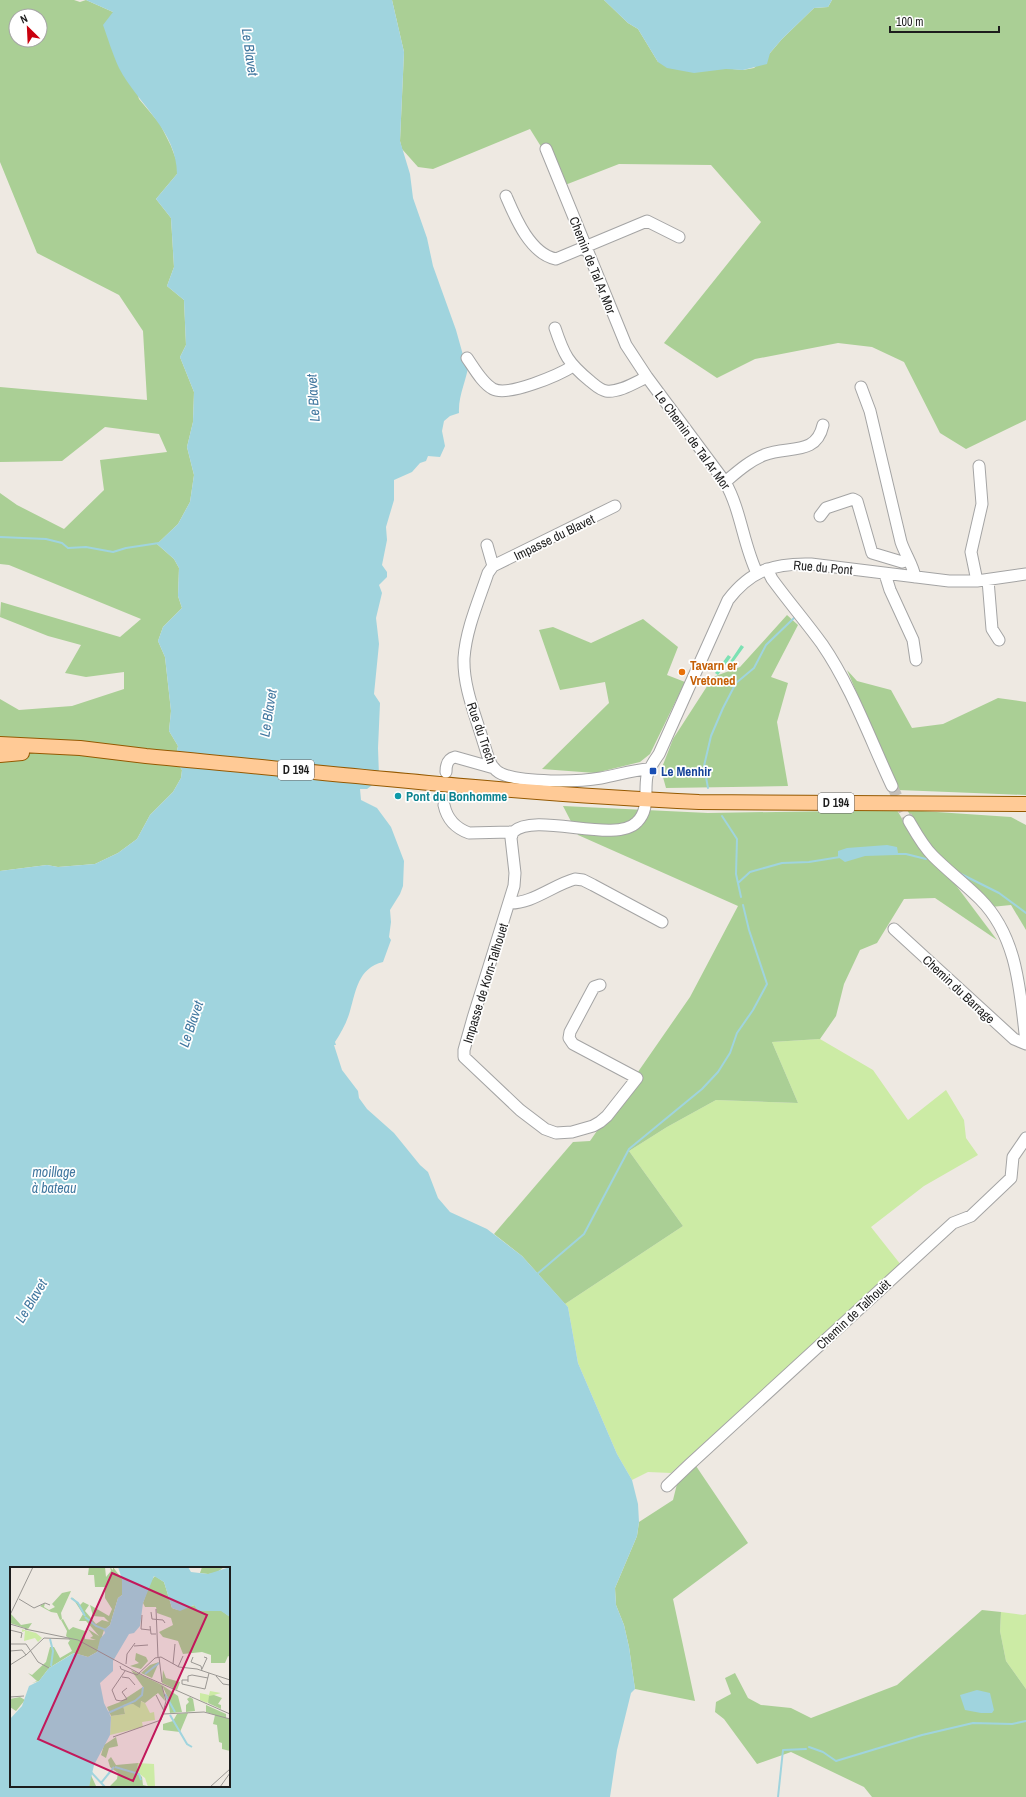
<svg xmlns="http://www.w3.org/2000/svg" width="1026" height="1797" font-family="'Archivo Narrow',sans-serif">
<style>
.grass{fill:#cceba5}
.forest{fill:#aacf95;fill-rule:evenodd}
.pitch{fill:#7ce1b3}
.water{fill:#a0d4de;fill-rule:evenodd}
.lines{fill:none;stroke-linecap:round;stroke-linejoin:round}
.stream{stroke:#a0d4de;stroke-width:2}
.minor-tunnel{stroke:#c4c0bb;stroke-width:11;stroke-dasharray:11 5.5;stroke-linecap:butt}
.minor-casing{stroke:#a4a4a4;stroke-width:13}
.major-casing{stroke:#955900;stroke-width:16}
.minor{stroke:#fff;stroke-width:11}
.major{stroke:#ffca96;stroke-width:14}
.food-dot{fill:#e8710a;stroke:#fff;stroke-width:1.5}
.transit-dot{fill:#1a4fb4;stroke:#fff;stroke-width:1.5}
.culture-dot{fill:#0f9aa8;stroke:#fff;stroke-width:1.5}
.labels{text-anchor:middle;stroke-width:3.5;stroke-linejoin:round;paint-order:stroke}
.shield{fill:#fff;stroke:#616161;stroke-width:1}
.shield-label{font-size:12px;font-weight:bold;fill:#1d1d1d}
.street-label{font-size:13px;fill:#1d1d1d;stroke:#fff}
.food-label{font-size:13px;font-weight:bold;fill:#c56008;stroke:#fff;text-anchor:start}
.transit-label{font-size:13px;font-weight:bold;fill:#164399;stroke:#fff;text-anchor:start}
.culture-label{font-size:13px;font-weight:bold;fill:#0d838f;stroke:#fff;text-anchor:start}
.water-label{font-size:14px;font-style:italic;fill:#41779f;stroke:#fff}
.inset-river{fill:none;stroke:#a0d4de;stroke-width:2}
.inset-road{fill:none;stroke:#9a9793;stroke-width:1}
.view{fill:#c2185b;fill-opacity:0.15;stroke:#c2185b;stroke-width:2}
.inset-edge{fill:none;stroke:#1d1d1d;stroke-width:2}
</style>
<rect width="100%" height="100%" fill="#eee9e2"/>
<path class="grass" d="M820,1039L873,1070L908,1120L946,1090L964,1120L966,1138L978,1155L924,1186L871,1227L901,1265L671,1473L648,1472L632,1480L617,1454L578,1363L568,1307L565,1304L683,1226L629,1151L667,1127L716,1100L798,1103L772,1042Z
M1001,1612L1023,1615L1026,1614V1689L1006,1661L1000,1631Z"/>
<path class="forest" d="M0,0H74L80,2L86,0L113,12L139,99L160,124L171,146L177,162V174L156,199L171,218L174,267L167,286L184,300L186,345L180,357L194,392L193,422L187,447L194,475L190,502L178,524L157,544L174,559L179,568L178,596L182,608L163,627L158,641L165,657L171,711L169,731L178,746L176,755L178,764L182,770L181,778L173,792L150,815L137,839L118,853L95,864L58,867L47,865L0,871V699L19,710L72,706L124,689V672L86,677L65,673L81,645L48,636L0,617L1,602L120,637L141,619L9,565L0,564V493L17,505L64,529L104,490L100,460L167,452L159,434L105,427L62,461L0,462V387L147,400L143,331L119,295L37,253L0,162ZM16,16H40V40H16Z
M392,0H604L628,23L638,29L658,62L743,70L754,68L770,53L782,39L814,8L828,7L832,0H1026V420L966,449L940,433L904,362L872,347L838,343L755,359L717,378L664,343L761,222L711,165L619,164L565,185L530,129L433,169L418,167L402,149L400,141L404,52Z
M787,615L798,625L771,677L788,683L777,722L788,786L666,788L661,770L673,739L713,677L740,667Z
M643,619L678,647L667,675L685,682L650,754L640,762L595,773L542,769L609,703L605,682L560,690L539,630L553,627L591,643Z
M847,670L857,681L891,690L912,728L943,724L998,698L1026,702V795L898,790Z
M563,806L708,813L897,810L919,848L931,862L946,872L997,940L935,898L904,899L877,943L860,950L844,984L836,1016L820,1039L772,1042L798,1103L716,1100L667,1127L629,1151L683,1226L565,1304L522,1256L494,1234L573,1142L590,1141L690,997L738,906L578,835Z
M907,810L1011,817L1026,825V930L1011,905L991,907L932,848Z
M696,1466L748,1543L673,1599L695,1701L635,1689L629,1647L624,1625L616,1605L615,1588L637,1536L639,1522L673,1500L677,1484Z
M982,1610L1001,1612L1000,1631L1006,1661L1026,1689V1797H872L864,1787L791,1752L757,1764L724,1719L715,1712L716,1702L731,1694L725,1678L735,1673L748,1698L761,1705L791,1708L811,1718L897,1685Z"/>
<path class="pitch" d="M741,645L744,647L731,665L729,663Z
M728,655L731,657L718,675L715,673Z"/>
<path class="water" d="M86,0H392L404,52L400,141L410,174L413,198L427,238L433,266L456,330L463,355L469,362C467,380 458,395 459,413L450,416L444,421L442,431L445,446L440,457L428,456L426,461L420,463L412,472L394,480V500L386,527L387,540L382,565L387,572V577L379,585L382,593L376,618L379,644L374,694L380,703L378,748L379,776L375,783L367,789H360L361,800L377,808L391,827L404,861L403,886L400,894L390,910L391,922L389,937L391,940L383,962C358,968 356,991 350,1011C347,1022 341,1033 335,1042L336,1045H334L342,1070L358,1091L359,1098L367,1109L394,1133L420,1165L428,1172L438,1198L450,1212L487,1229L522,1256L568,1307L578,1363L617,1454L632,1480L638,1504L639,1522L637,1536L615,1588L616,1605L624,1625L629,1647L635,1689L631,1693L617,1750L610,1797H0V871L47,865L58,867L95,864L118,853L137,839L150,815L173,792L181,778L182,770L178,764L176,755L178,746L169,731L171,711L165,657L158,641L163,627L182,608L178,596L179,568L174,559L157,544L178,524L190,502L194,475L187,447L193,422L194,392L180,357L186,345L184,300L167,286L174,267L171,218L156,199L177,174C177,131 138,104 119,68C113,55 108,39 103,25L113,12ZM11,1568H229V1786H11Z
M604,0H832L828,7L814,8L782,39L770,53L767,64L743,70L726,69L694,73L667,68L658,62L638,29L628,23Z
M887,845L897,847L898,853L896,855L865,856L845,862L838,857V851L847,848Z
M977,1690L990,1693L994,1710L992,1713H981L965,1710L960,1695Z"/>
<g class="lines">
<path class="stream" d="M0,537L46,539L62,543L68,548L86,547L113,552L126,548L159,543
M708,788L704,766L711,736L723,708L736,683L754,668L766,645L794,618
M722,816L737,839L736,874L741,897
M894,854H906L926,859
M959,873L999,893L1026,913
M738,883L750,872L782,863L809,862L840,857
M536,1275L584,1234L629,1149L702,1089L718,1072L730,1053L737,1033L753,1010L767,984L749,930L743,905
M809,1747L823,1752L836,1761L922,1735L973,1723L1012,1724L1026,1721
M778,1797L783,1750L806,1749"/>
<path class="minor-tunnel" d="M892,786L909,821
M444,805L445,776"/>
<g class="minor-casing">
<path id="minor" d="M546,149L626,345L647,377L725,482C741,510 743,544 757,573
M506,196C515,217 530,254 556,259L647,221L679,237
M555,328C564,355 568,363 590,381C595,385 600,390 606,391C619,393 636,382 647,377
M467,358C474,368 482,383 493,389C508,397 559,375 573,366
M861,387L870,411L901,542C905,554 913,565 915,577
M725,482C737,472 749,461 764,455C787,445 816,457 823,425
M820,516L826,508L853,499L857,501L872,553L902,562L908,560
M487,545L493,566
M493,566L488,573C479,600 466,629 464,658C463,686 475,714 483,741C487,752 489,769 502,774C523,783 578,782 601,778C618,775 632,770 649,769
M493,566L615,506
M767,569L772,579C788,601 806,622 822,644C851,686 870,739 892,786
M885,574L890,590L913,640L916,660
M988,580L992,629L999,640
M977,581L971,552L982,504L979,466
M446,772C446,765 447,759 455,757L494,768
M444,805C447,819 455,828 469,833L513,832C536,811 615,845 637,822C650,809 644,792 647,776C649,768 654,761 659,754L728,600C751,570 774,563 811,564L949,581H977L1026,574
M909,821C916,833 923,846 933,856C948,871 965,884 980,899C1018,937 1020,992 1026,1042
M513,832L511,838L515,873L514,886L473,1018L464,1050V1057L520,1110L545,1129L556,1133L572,1132L593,1126L600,1122L607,1116L637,1078L573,1044L569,1038L570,1032L594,987L600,985
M509,903C532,904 553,885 575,879L583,880L593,885L662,922
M894,929L1014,1039L1026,1044
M667,1486L689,1465L953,1223L971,1216L1011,1178L1013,1157L1026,1138"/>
</g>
<g class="major-casing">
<path id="major" d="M0,744L80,748L146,756C330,773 514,794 699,802L1026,804
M0,755L22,753"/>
</g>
<use href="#minor" class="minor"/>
<use href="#major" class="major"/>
</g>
<circle class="food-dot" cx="682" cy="672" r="4"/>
<rect class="transit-dot" x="649" y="767" width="8" height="8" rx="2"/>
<circle class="culture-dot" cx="398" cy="796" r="4"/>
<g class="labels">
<g class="shield">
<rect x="278" y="760" width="36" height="20" rx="3"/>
<rect x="818" y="793" width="36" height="20" rx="3"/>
</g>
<g class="shield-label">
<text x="296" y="774">D 194</text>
<text x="836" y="807">D 194</text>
</g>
<g class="street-label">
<text transform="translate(593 265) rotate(68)" y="5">Chemin de Tal Ar Mor</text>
<text transform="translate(693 440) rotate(54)" y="5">Le Chemin de Tal Ar Mor</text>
<text transform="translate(554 537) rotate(-26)" y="5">Impasse du Blavet</text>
<text transform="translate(823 567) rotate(5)" y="5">Rue du Pont</text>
<text transform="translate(482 733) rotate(71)" y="5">Rue du Trech</text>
<text transform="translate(485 983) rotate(-73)" y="5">Impasse de Korn-Talhouet</text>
<text transform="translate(959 989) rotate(43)" y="5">Chemin du Barrage</text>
<text transform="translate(853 1314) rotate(-43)" y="5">Chemin de Talhouët</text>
</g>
<g class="food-label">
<text x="690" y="670">Tavarn er<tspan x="690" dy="15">Vretoned</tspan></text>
</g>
<g class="transit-label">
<text x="661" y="776">Le Menhir</text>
</g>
<g class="culture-label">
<text x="406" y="801">Pont du Bonhomme</text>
</g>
<g class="water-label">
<text transform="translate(250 52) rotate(82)" y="5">Le Blavet</text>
<text transform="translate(313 398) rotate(-94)" y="5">Le Blavet</text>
<text transform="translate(268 713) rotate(-81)" y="5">Le Blavet</text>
<text transform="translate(191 1024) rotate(-71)" y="5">Le Blavet</text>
<text x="54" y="1177">moillage<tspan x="54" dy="16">à bateau</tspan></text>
<text transform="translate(31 1301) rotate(-59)" y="5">Le Blavet</text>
</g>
</g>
<g transform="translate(10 1567)">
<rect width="220" height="220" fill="#eee9e2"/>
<path d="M0,59L26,66L32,71L28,75L25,71L14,74L15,64L12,65V62ZM200,124L211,126L204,128L197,136L190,133V126L199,128ZM130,134L135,136L140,146L144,145L145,153L132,155L133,160L100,168L101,149L115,147L113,138L123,137L130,140ZM128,196L144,197L145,219L138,220L135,211L127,205Z" fill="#cceba5"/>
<path d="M79,0H95L96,10L101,4L100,0L103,3V0L112,12V28L108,31L100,58L94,63L87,85L78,90L64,86L60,88L39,101L29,114L22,116L27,114L18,106L22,108L36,95L40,80H44L50,91L62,84L58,76L60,73L56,69L57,64L51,53L53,52L59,63L63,60L75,64V72L86,73L80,71L83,69L78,62L89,69L76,54H69L73,47L62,30L70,38L73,35L79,38L75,44L86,57L92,53L99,55L94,50L83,49L80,38L99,49L102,42L95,31V20H85L84,8H78ZM192,0H214L206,6L198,7L190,6ZM145,9L154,15L162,41L168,43L185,38L193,43L212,44L220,50V90L218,89L215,96H201V88L192,85L173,87L168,74L153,70L149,65L163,58L161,51L147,46L146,40H135L133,36L140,15ZM61,24L51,46L52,52L50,53L47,46L41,45L30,39L35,36L34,40L39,43L45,40L42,37L52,26ZM1,47L11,58L22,56L18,62L0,56ZM126,86L136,90L138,94L131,102L120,99L129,96L125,93ZM149,95L142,111L131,106L140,98ZM121,103L152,118L155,134L148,126L135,136L131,134L130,141L123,137L113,138L115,147L101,149L97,140L110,135L133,120ZM153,103L156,111L170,115L167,123L152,116ZM152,118L168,129L172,145L160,146L158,131ZM204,128L212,131L208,137L211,138V142L198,136L199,129ZM10,130L15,133L6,144L0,140V132ZM180,130L183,132L185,144L176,145V138L179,135L177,132ZM196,138L216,147V151L220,152V184L212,182V176L209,175L207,158L203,157L205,148L196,145ZM178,146L170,165L153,163V157L163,154L167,147ZM106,170L108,179L99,181L96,191L91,188L94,178ZM101,190L106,198L128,196L127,205L132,210L133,218L137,219L79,220L80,206L86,219H100L107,212L108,206L100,200L98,193Z" fill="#aacf95"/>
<path d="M108,0H178L181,5L198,7L220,0V50L211,44H188L184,38L170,44L162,41L154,15L144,9L133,36L130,59L124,66L119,67L103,94V104L90,116L94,136L101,150L100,168L84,198L79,220H0V152L12,139L19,119L29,114L39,101L64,86L78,90L87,85L90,72L95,66L94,63L100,58L108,31L112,28V12Z" fill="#a0d4de"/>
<path class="inset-river" d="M61,31L68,36L75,49M75,50L86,59L96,63M40,72L43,84L41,99M135,107L149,96M155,127L165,145M98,146L125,134L132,128L133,120M160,148L177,177L182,180M105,200L129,207L131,213M80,204L95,220M91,216L104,200"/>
<path class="inset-road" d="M9,32L24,41L35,36L40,38M146,42L148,90M141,45L142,52L153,53L155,56M0,48L23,0M132,48L131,62L140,63M0,57L17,62M140,59L141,67H146M15,62L68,73L134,109L220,147M0,63L12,66L11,71M0,77H16L28,95L39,101M124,79L138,78M0,84L12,83L16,88M149,90L152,115M183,90L181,95L191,99L192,104M116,97L117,87L125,76M163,97L165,77M0,98L16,88L34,71L60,72M110,99L111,102L127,108L145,91L151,90L169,100L187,102L220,113M168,100L173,89M192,102L197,91L194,90M115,104L102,123L106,133L111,134L117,132L112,125L117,121M206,109L213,117L220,118M112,110L119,111L125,118M178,113H172V117L195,122L199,106M178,115V109L182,108L198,111M146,128L154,144M0,130L14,129M153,147L194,145L220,152M103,170L151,153L156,134L152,119M200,220L220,202M210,220L220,206"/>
<path class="view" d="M102,6L197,48L123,214L28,172Z"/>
<rect width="220" height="220" class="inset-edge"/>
</g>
<g transform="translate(28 28) rotate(336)"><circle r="19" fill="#ffffff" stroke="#a5a5a5"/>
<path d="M0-3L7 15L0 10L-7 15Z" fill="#c9000e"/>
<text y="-6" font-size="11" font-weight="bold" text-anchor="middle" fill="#1d1d1d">N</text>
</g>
<path d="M890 26v6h109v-6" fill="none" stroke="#1d1d1d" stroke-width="2"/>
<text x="896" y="26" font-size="12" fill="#1d1d1d" stroke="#ffffff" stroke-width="3" paint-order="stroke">100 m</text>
</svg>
